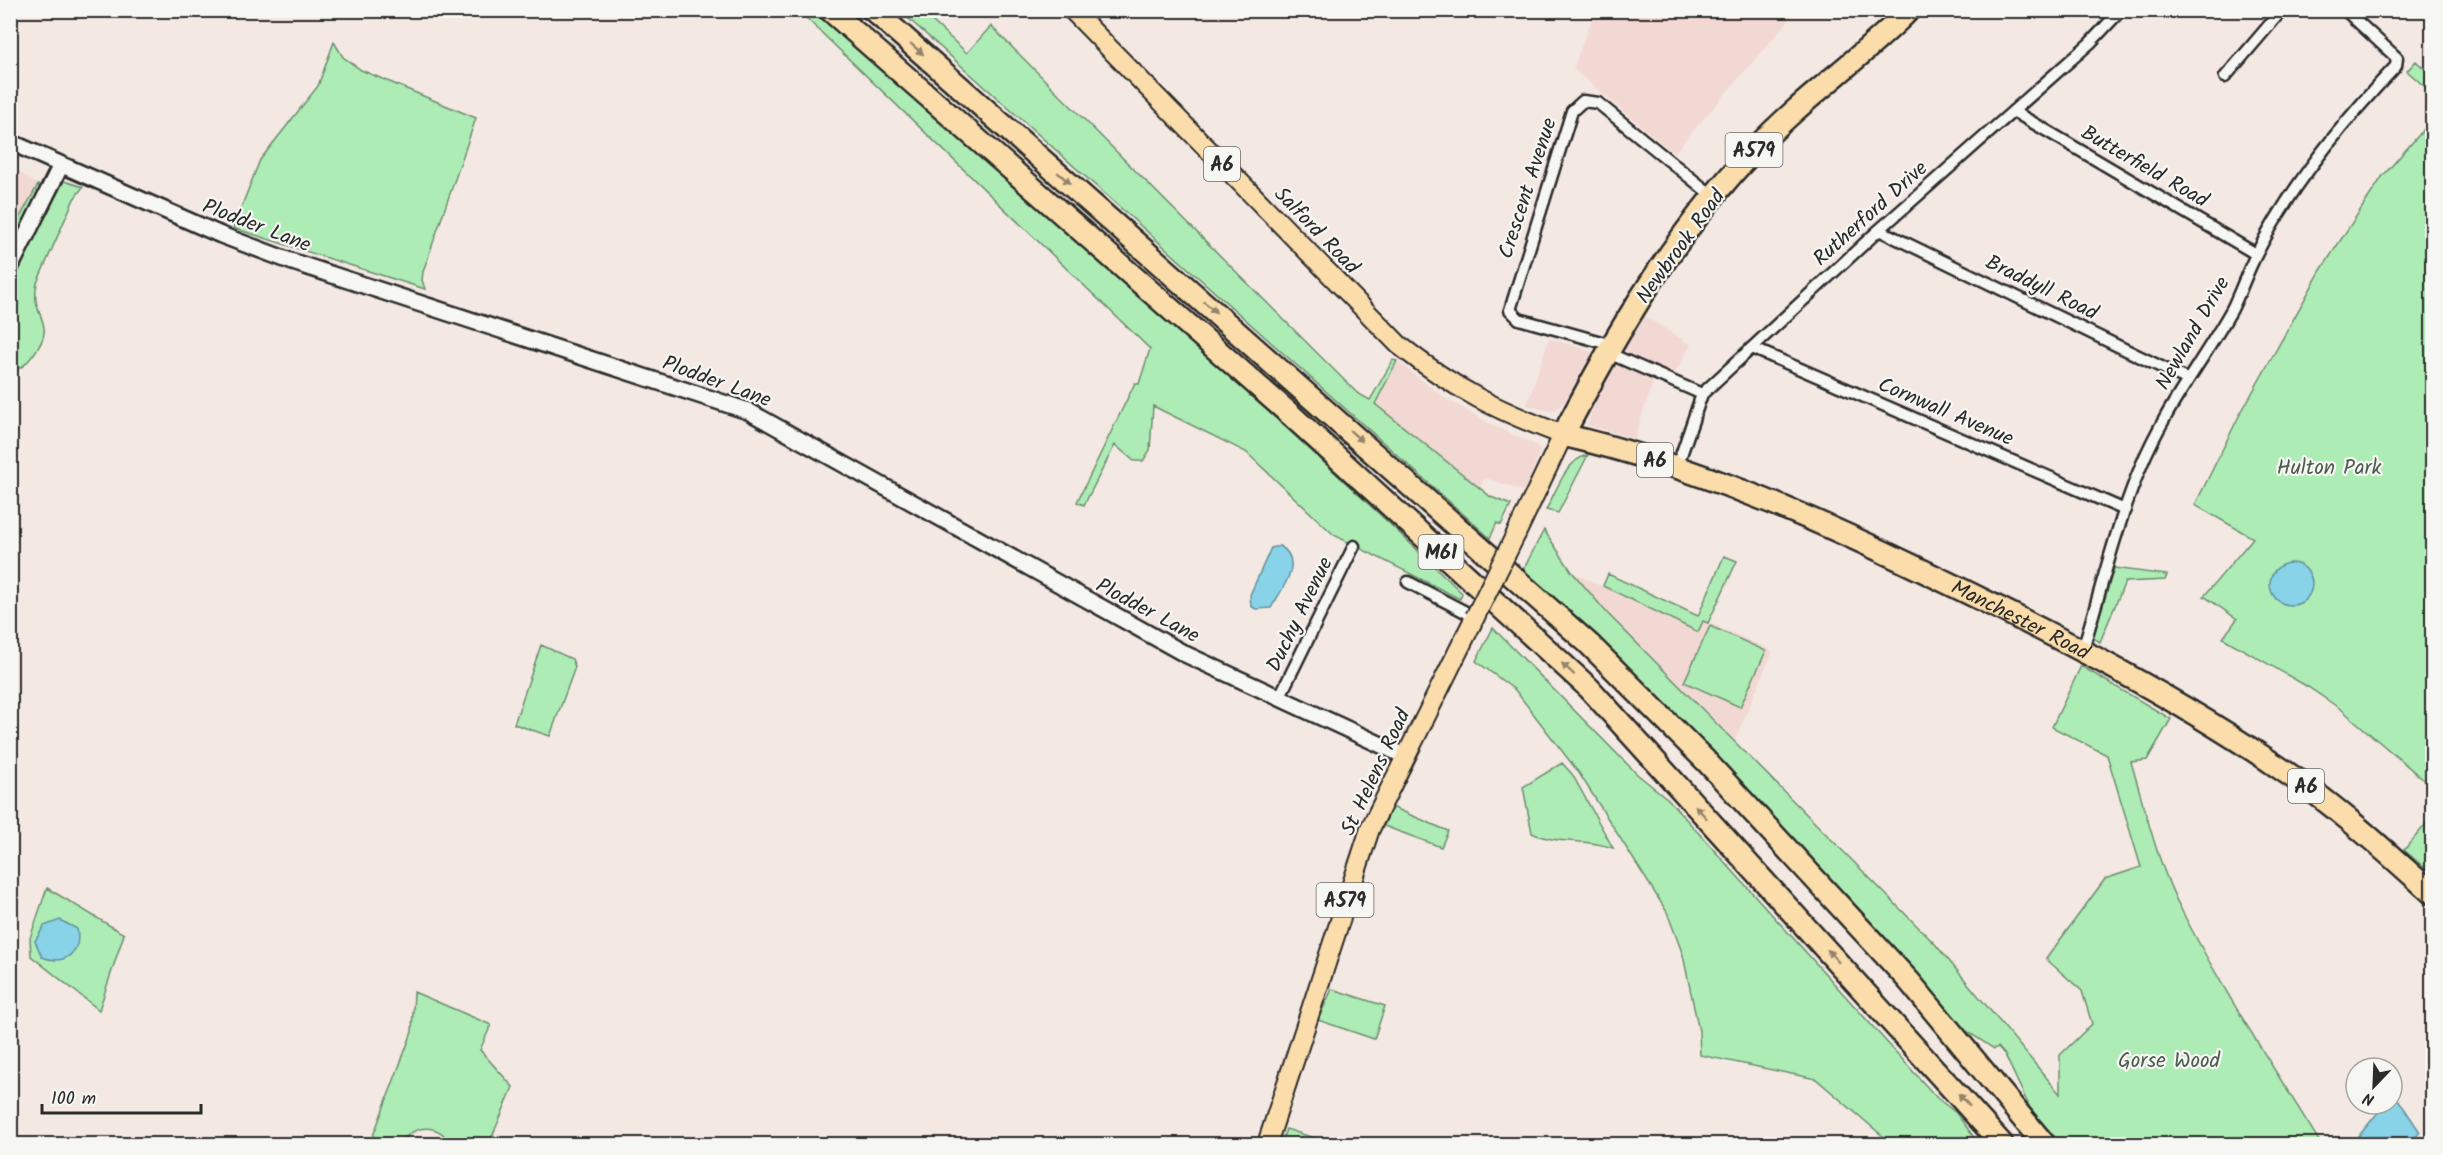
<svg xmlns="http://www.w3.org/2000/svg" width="2443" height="1155" font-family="Kalam,sans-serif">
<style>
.built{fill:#f2d8d2}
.green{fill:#adedb5;stroke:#6c8c70;stroke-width:1.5}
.water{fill:#88d3e8;stroke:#63909c;stroke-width:1.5}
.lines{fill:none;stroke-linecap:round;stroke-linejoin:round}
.street-casing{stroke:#2b2b2b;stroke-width:15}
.secondary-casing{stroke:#2b2b2b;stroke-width:20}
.primary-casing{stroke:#2b2b2b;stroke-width:22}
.highway-casing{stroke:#2b2b2b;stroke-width:26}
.street{stroke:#f6f6f2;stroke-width:10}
.secondary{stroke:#f6f6f2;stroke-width:15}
.primary{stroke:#fbddab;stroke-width:18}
.highway{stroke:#fbddab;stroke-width:21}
.primary-bridge-casing{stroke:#2b2b2b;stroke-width:22;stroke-linecap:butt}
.primary-bridge{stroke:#fbddab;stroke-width:18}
.oneway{fill:#93846b}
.labels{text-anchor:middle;stroke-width:4.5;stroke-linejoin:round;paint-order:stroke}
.shield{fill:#f6f6f2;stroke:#686867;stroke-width:1.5}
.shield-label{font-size:20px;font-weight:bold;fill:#2b2b2b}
.street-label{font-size:21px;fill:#2b2b2b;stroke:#f6f6f2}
.park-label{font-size:21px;fill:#4c5c4e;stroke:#f6f6f2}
</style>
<rect width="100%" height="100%" fill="#f4e8e3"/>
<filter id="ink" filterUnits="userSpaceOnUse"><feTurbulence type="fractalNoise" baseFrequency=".0167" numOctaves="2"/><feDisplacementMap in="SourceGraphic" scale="12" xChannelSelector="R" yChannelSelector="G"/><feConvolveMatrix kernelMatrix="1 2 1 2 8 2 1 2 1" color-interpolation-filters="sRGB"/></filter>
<g filter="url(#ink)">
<path class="built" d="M1595,10H1797V11L1674,153L1573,69Z
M11,166L38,185L11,239Z
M1643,315L1691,345L1672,378L1623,354Z
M1549,338L1596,353L1567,400L1553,412L1527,405Z
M1397,361L1443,397L1490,424L1536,445L1540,452L1524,491L1485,478L1480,488L1375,404Z
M1614,365L1654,379L1634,439L1587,425L1596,397Z
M1572,572L1698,632L1703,620L1773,651L1735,740L1608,614Z"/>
<path class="green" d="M799,11H814C1032,203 1254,391 1462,593L1460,599L1334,535L1246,452L1153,406L1150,450L1143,461H1134L1115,445L1084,505L1077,502L1135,383L1139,384L1150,349Z
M900,11H921L967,53L991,26L1357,393L1370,400L1393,360L1397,361L1375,404L1491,497L1511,505L1501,525L1497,523L1490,538Z
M334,42L343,57L361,70L476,118L423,272L422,280L425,289L233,228L260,160L318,86Z
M2416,61L2432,76V93L2407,71Z
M2432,120V787L2342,710L2308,687L2223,638L2237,619L2204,596L2253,538L2195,505L2238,418L2321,270L2382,177Z
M64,181L83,187L74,199L37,283C29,319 60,321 33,355C26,364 22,369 10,371V283Z
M38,185L43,192L11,256V233Z
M1588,455L1558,513L1546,510C1556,492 1566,459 1588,455Z
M1544,530L1572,572L1608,614L1935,944L2060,1094V1055L2092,1024L2082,991L2046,959L2105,879L2141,867L2107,755L2052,727L2081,666L2171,719L2147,760L2131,762C2146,812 2158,866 2183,913C2224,993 2274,1068 2321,1144H2061L2030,1108L2005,1055L1998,1047L1994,1049L1962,1028L1523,570Z
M1724,556L1737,561L1708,623L1703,621L1698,632L1603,586L1608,574L1698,616Z
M2114,568L2167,575L2165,580L2125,582L2100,642L2093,638Z
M1710,626L1766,651L1740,707L1684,682Z
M1493,628L1638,775L1668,799L1937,1098L1956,1113L1979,1144H1892L1816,1079L1700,1055L1699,1031L1683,955L1667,912L1579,773L1515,690L1476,661Z
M541,645L572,659L575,667L550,736L514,724Z
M1562,763L1572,774L1613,848C1586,838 1558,845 1532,833L1523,787Z
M1392,807L1448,831L1441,847L1384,826Z
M2432,817V874L2404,850Z
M47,888L124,934L99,1010L31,956L30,938Z
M1332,989L1385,1006L1374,1039L1318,1020Z
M414,992L491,1025L480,1050L513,1087L489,1144H450C440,1122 412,1124 401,1144H370L412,1032Z
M1286,1129L1333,1144H1281Z"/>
<path class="water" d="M1280,546C1305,561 1282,589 1271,608L1256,609L1251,606L1250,595L1271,548Z
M2270 584a21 21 0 1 1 42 0a21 21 0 1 1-42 0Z
M60,920L77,929C82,953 64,966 42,957L35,941L44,926Z
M2392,1096L2398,1099L2420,1132L2410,1144H2352L2385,1104H2392Z"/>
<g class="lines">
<g class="street-casing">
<path id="street" d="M2225,77L2282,10
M2013,111L2256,254
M1879,230L2188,380
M1612,345L1519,319L1510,310L1572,111L1583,101L1598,103L1714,197
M1752,348L2125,510
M1608,353L1702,394
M1677,467L1702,394L1879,230L2090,43L2121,10
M1408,582L1475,617
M2082,652C2101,590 2116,526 2141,466C2164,410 2203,361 2232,309C2241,291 2247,272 2256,255C2291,185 2343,122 2396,66L2397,58L2345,10
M1279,698L1354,546"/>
</g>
<g class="secondary-casing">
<path id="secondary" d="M10,142L221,235L290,261L748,411L1185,654L1405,756
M10,268L61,165"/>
</g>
<g class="primary-casing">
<path id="primary" d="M1072,10L1399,345C1456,390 1496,410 1563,435L1516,534
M1267,1144L1370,829L1475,617"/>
</g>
<g class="highway-casing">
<g id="highway">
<path d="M830,10L1291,415L1589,688L2002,1144"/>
<path d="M873,10L1589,644L1706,761L1909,981L2044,1144"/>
<path id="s1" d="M1909,10C1861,59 1803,98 1756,148C1676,231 1616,333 1563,435C1698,466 1824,522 1948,583C2063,639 2181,700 2287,773C2339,808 2385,851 2432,893"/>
</g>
</g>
<use href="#street" class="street"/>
<use href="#secondary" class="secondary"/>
<use href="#primary" class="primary"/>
<use href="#highway" class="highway"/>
<g class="primary-bridge-casing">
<path id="primary-bridge" d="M1475,617L1516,534"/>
</g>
<use href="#primary-bridge" class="primary-bridge"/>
</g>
<defs><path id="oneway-solid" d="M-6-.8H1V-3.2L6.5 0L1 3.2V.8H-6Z" transform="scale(1.5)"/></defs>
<g class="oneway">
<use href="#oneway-solid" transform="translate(917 49) rotate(41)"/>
<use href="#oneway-solid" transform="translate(1064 178) rotate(41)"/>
<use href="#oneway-solid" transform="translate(1210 307) rotate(41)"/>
<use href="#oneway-solid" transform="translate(1356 436) rotate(42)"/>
<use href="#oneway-solid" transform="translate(1568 669) rotate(-137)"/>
<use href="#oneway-solid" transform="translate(1701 812) rotate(-132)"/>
<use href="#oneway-solid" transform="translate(1833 956) rotate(-132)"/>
<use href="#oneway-solid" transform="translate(1964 1100) rotate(-132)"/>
</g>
</g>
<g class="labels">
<g class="shield">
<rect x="1725.5" y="133" width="57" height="34" rx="4.5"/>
<rect x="1204" y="147" width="36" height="34" rx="4.5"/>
<rect x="1637" y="443" width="36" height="34" rx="4.5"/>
<rect x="1418.5" y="535" width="45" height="34" rx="4.5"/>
<rect x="2288" y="769" width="36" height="34" rx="4.5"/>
<rect x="1316.5" y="883" width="57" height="34" rx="4.5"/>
</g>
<g class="shield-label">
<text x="1754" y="157">A579</text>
<text x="1222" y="171">A6</text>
<text x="1655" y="467">A6</text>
<text x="1441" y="559">M61</text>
<text x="2306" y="793">A6</text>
<text x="1345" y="907">A579</text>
</g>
<g class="street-label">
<text transform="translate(2145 166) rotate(30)" y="7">Butterfield Road</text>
<text transform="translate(1527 188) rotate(-72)" y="7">Crescent Avenue</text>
<text transform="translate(1870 213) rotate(-42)" y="7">Rutherford Drive</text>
<text transform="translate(257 225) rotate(21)" y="7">Plodder Lane</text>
<text transform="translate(1317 230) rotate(46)" y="7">Salford Road</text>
<text transform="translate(1680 246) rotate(-54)" y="7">Newbrook Road</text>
<text transform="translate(2042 287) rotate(26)" y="7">Braddyll Road</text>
<text transform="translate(2192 333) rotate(-60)" y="7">Newland Drive</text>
<text transform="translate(717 381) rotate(20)" y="7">Plodder Lane</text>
<text transform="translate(1946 411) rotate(23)" y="7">Cornwall Avenue</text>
<text transform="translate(1148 610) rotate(28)" y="7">Plodder Lane</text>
<text transform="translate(1299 614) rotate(-64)" y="7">Duchy Avenue</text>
<text dy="7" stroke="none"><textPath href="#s1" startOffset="1048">Manchester Road</textPath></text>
<text transform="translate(1375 772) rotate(-65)" y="7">St Helens Road</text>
</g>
<g class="park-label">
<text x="2329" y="474">Hulton Park</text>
<text x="2169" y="1067">Gorse Wood</text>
</g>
</g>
<rect width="2443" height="1155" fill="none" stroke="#f6f6f2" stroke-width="36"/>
<rect x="18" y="18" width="2407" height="1119" fill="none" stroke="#2b2b2b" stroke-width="2" filter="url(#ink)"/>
<g transform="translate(2374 1086) rotate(203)"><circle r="28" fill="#f6f6f2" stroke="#a5a5a2" stroke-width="1.5"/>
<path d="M0-4.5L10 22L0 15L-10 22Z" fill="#2b2b2b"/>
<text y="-9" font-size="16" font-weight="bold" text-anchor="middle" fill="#2b2b2b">N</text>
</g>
<path d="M42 1104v9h159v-9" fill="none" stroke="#2b2b2b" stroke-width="3"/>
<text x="51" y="1104" font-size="18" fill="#2b2b2b" stroke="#f6f6f2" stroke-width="4.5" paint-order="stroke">100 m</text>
</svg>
